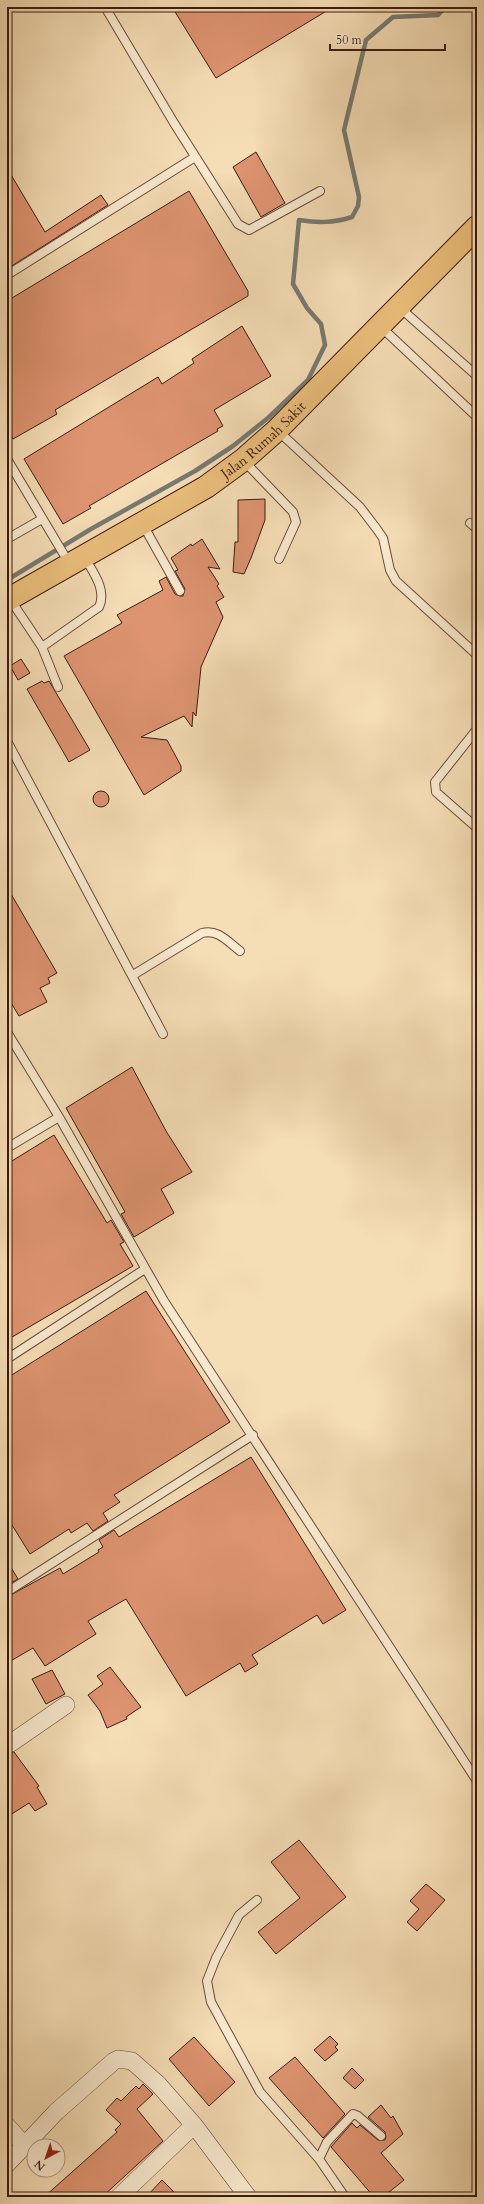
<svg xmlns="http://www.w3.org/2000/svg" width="484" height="2204" font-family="Cardo,serif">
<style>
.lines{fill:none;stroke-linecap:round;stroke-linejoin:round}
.stream{stroke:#767a72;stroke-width:4.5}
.building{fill:#de9471;stroke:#3c1b0f}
.service-casing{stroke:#6a4c38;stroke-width:10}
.minor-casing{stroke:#6a4c38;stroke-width:18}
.primary-casing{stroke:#3c1b0f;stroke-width:24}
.service{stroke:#f8e9cf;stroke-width:8}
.minor{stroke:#f8e9cf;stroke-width:17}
.primary{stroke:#eabe7a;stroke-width:22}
.labels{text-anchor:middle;stroke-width:3;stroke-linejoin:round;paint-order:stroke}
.street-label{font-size:14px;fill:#3c1b0f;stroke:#f8e9cf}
</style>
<rect width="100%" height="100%" fill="#f5ddb5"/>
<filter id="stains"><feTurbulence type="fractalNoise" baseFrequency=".005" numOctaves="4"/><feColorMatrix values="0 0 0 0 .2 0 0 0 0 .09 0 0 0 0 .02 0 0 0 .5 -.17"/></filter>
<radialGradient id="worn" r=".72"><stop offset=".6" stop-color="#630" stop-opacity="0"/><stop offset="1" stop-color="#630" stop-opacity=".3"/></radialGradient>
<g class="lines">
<path class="stream" d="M7,580L91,529L195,471L233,446L268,418L308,380L325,345L321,324L307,308L293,284L299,220C318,223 333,223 352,217L358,206L359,197L344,130L366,40L393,17L438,15L445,7"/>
</g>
<path class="building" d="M172,7H333L216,78Z
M256,152L285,203L261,217L233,167Z
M7,168L45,232L101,195L108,205L7,269Z
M189,191L248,291V296L55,410L57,414L13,439L7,428V301Z
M242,326L271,376L214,410L223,426L217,429L218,431L89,506L91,508L63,524L24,459L158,377L162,384L194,363L192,359Z
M265,499V520L251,558L244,574L233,572L235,542H238V500Z
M202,539L220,569L208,567L219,584L217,586L224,597L216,602L223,617L201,667L196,716L193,712L192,727L184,716L141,737L167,740L181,766V771L144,795L64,656L122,623L117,615L163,590L159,581L166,577L175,594L180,596H183L185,589L175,571L178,570L171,558L191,544L192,546Z
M21,659L30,673L18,680L10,666Z
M42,681L44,683L49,681L90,750L69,762L27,689Z
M93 799a8 8 0 1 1 16 0a8 8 0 1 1-16 0Z
M7,887L57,973L48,978L50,983L40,988L47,1002L19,1016L7,996Z
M132,1067L166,1131L192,1172L161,1189L174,1213L134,1237L121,1214L125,1212L66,1108Z
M54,1135L107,1223L111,1220L124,1242L120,1244L133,1266L7,1340V1164Z
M146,1291L230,1422L114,1495L120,1502L103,1513L108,1521L93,1531L87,1523L71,1533L69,1529L30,1554L7,1517V1378Z
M251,1457L346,1610L323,1624L317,1615L252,1655L258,1664L245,1672L240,1663L186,1696L126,1599L88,1621L96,1634L45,1666L33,1648L7,1663V1597L60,1568L63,1574L99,1552L98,1550L103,1547L99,1540L114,1530L119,1537Z
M7,1561L18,1579L7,1585Z
M110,1667L141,1707L126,1717L127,1719L107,1728L100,1711L88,1695L103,1684L97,1676Z
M52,1670L65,1694L46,1704L32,1679Z
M7,1752H14L39,1786L37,1787L47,1804L35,1811L29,1803L7,1817Z
M299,1840L346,1897L276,1954L258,1932L300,1898L271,1862Z
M426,1884L445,1900L417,1931L407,1922L419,1909L410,1901Z
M330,2036L338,2044L335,2047L338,2050L325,2061L314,2050Z
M194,2037L235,2082L209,2106L169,2059Z
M295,2057L345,2114L323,2138L269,2078Z
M352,2068L364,2080L355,2089L343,2078Z
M143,2084L153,2094L137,2109L163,2141L102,2197H44L117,2132L115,2130L121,2124L106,2110L117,2098L121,2101L136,2086L139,2089Z
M381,2105L391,2118L393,2116L403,2134L381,2153L404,2180L383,2197H374L331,2147L352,2123L357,2128L360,2125L378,2140H385L386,2137L385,2132L368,2117Z
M162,2180L179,2197H146Z"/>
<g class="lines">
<g class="service-casing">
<path id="service" d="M105,7L174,123L238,224L249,230L320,191
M7,275L195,157
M399,307L477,376
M380,326L477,417
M277,430L360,507L376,528L383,538L390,570L396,581L477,655
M7,459L69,563
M243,460L293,512L296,522L279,559
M142,523L180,591
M470,523L477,529
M7,539L42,519
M10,599L42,647
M58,687L42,647L99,607C107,590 93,572 85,558
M477,729L435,782L436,792L477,828
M7,741L163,1034
M133,975L202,933C218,929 227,941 240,951
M7,1032L59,1117L7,1148
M59,1117L164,1301L477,1781
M7,1359L145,1269
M7,1592L253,1435
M257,1900L239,1915L216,1958L207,1981L211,2002L260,2092L319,2159L345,2197
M319,2159L327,2142L353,2114L358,2116L381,2136"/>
</g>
<g class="minor-casing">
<path id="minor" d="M7,1742L11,1743L66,1705
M7,2126L24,2145
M7,2164L56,2112L114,2061L118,2059L132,2061L158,2084L194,2125L248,2197
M119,2197L194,2125"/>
</g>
<g class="primary-casing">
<g id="primary">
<path id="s1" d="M7,600L206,487L243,460L277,430L477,227"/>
</g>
</g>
<use href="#service" class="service"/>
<use href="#minor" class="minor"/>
<use href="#primary" class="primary"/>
</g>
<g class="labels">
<g class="street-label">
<text dy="5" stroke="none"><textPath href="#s1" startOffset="303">Jalan Rumah Sakit</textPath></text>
</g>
</g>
<rect width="484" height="2204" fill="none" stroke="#f5ddb5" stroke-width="24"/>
<rect x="8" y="8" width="468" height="2188" fill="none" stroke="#3c1b0f" stroke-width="2"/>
<rect x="12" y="12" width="460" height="2180" fill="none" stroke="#3c1b0f"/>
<g transform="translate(46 2158) rotate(220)"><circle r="19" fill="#f8e9cf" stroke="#ad9782"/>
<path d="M0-3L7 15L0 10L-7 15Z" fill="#8f2418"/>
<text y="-6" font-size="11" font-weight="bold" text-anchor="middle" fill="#3c1b0f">N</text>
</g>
<path d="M330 44v6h115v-6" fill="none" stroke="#3c1b0f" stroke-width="2"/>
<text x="336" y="44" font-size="12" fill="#3c1b0f" stroke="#f8e9cf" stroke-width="3" paint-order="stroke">50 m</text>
<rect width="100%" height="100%" filter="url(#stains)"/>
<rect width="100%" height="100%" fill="url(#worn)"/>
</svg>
